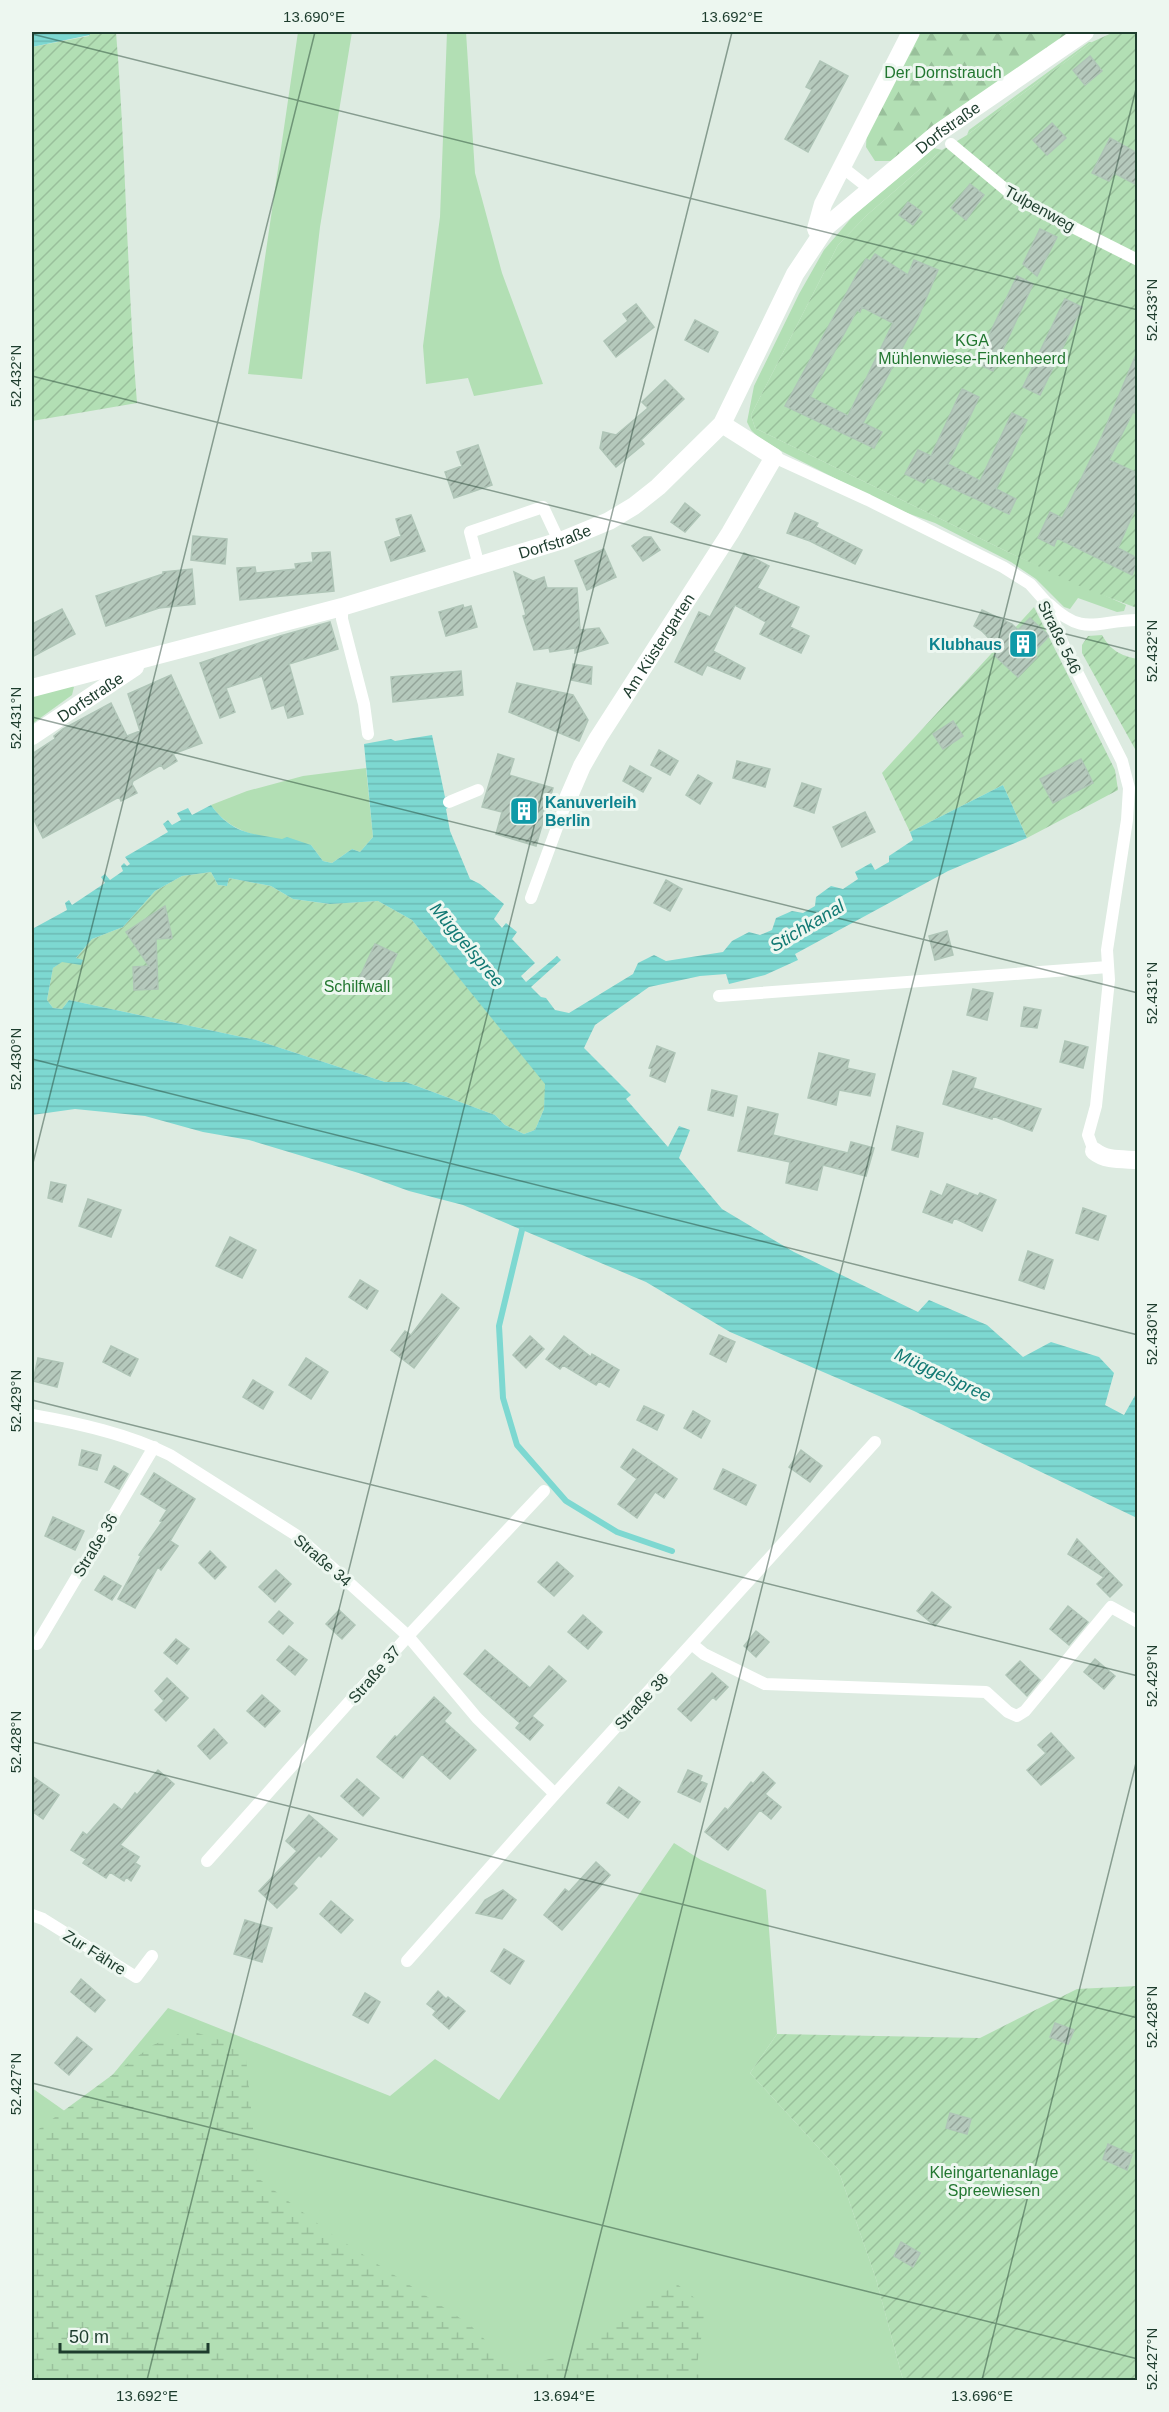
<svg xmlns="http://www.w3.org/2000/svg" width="1169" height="2412" font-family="Arial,sans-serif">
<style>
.grass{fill:#b2dfb4}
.forest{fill:url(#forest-firs)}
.wetland{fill:url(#wetland-marsh)}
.garden{fill:url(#garden-furrows)}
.water{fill:url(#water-rules);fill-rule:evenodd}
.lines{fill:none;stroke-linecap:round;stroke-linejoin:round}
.stream{stroke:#7dd8d1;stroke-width:6}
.building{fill:url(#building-hatch);stroke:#afc5b7;stroke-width:1.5;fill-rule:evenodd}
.lane{stroke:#fff;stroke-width:12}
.street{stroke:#fff;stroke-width:18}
.ticks{fill:none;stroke:#1d3c2d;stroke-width:1.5;stroke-opacity:0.45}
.labels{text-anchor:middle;stroke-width:6;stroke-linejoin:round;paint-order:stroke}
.park-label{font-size:16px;fill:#227730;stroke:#edf7f0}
.street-label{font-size:16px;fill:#1d3c2d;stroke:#edf7f0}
.culture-label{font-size:16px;font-weight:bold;fill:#0d838f;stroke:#edf7f0;text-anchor:end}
.water-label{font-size:18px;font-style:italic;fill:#117973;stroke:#edf7f0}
.neatline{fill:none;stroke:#1d3c2d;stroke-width:2}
.ticks-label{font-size:15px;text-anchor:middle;fill:#1d3c2d}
</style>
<defs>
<pattern id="forest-firs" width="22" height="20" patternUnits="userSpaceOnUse" patternTransform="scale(1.5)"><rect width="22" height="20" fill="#b2dfb4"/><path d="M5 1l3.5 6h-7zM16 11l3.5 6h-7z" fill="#99c09b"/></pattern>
<pattern id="wetland-marsh" width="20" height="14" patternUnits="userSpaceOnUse" patternTransform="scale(1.5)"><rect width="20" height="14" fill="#b2dfb4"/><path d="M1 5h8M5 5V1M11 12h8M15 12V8" fill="none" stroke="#99c09b"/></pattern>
<pattern id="garden-furrows" width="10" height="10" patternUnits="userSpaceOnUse" patternTransform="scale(1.5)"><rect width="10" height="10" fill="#b2dfb4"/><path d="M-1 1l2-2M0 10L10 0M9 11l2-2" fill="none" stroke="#99c09b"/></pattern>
<pattern id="water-rules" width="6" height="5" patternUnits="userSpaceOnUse" patternTransform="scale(1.5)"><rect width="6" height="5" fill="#7dd8d1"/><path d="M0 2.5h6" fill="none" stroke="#6cbab4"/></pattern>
<pattern id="building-hatch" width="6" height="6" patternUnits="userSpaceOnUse" patternTransform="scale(1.5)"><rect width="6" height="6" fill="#b5c9bc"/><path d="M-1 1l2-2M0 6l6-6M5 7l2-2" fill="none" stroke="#93a499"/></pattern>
</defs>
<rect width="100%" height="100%" fill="#ddebe1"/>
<path class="grass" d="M298,32H352L320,227L302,379L248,374Z
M447,32H466L475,173L502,273L543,384L474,396L468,378L426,384L423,346L440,217Z
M1089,42H1092L967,135L969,130Z
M934,148L942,150L867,215L838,245L751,415L755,428L1010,553L1126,605L1124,611L1117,612L1078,598L1070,609L1064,607L1036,579L1011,562L935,523L896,509L783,452L758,437L751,430L747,422L754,386L799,294L824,250L853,216Z
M70,685L74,687L72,695L32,724V695Z
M366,768L373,837L360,852L352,849L332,863L323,861L311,845C273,837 235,840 211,805L247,791L303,776Z
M674,1843L701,1860L766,1890L777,2034L750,2073L838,2169L876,2279L903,2380H32V2088L76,2119L168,2008L390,2096L435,2059L499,2100Z"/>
<path class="forest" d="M917,32H1075L893,161H875L866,147L867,127Z"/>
<path class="wetland" d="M188,2030L245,2048L258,2178L330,2233L469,2324L516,2370L564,2354L677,2284L706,2307L697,2365L716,2380H32V2134L153,2045Z"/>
<path class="garden" d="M89,32H116C126,155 127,279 137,403L32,421V47L89,36Z
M1114,32H1137V608L1086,589L1010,553L755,428L751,415L838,245L867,215L942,150L967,135L1092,42Z
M1034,607L1115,770L1118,790L1027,838L1003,785L910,832L882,773Z
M1102,635C1111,651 1120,655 1137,659V781L1135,749L1082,653V645L1088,636Z
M211,872L218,885L227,886L229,878L271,886L293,899L329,904L378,901L412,920L546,1084L544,1109L535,1130L524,1134L505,1125L495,1115L406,1082H385L256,1040L69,1000L62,1009L53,1008L47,1000L53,968L61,962L76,958L92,939L123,927L155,891L182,876Z
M1137,1986V2380H903L876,2279L838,2169L750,2073L777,2034L980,2038L1077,1989Z"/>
<path class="water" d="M32,32H89L90,35L32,47Z
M432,735L445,797L448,796L450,806L446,809L450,831L470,879L480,884L504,904L494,919L502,928L506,923L517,932L512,939L535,963L521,976L526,982L557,956L561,960L531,987L541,997L546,998L555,1010L569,1013L633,974L638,963L654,955L666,961L723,952L732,941L749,932L760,935L772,930L776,918L792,911L803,913L815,906L816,897L831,886L843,889L858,879L855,872L871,863L875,870L889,862V856L913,840L910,832L1003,785L1027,838L948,871L795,954L798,960L765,975L729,984L726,974L700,976L649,987L595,1025L584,1048L631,1095L626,1099L668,1147L679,1126L690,1130L679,1158L722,1209L794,1252L918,1312L929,1300L987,1325L1023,1357L1051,1342L1099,1357L1114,1373L1105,1405L1124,1415L1137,1392V1518L914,1411L730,1332L646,1282L463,1205L409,1191L362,1174L249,1140L203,1132L145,1116L75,1109L32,1115V927L34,928L67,910L65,903L69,900L72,905L105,883L101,877L105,874L110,880L123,871L121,866L124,863L127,866L130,864L125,857L168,832L163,824L168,820L172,825L181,820L177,813L188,808L192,815L211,805C231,833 251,834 282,839L287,837L311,845L323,861L332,863L352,849L360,852L373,837L364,744L391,739L395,741ZM211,872L218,885L227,886L229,878L271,886L293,899L330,904L378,901L412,920L545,1084L544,1109L535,1130L524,1134L505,1125L495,1115L406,1082H385L256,1040L69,1000L62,1009L53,1008L47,1000L53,968L62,962L81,965L83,960L76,958L92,939L123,927L155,891L182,876Z"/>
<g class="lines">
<path class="stream" d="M522,1230L499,1326L503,1398L517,1445L566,1501L617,1532L672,1551"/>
</g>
<path class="building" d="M1090,56L1102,71L1085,85L1073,70Z
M820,61L848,76L808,152L785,139L812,90L806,87Z
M1052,123L1066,138L1047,155L1033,140Z
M1110,138L1137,153V185L1114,173L1109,181L1092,173Z
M970,184L984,195L966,220L951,208Z
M908,202L922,212L913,225L899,215Z
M1040,229L1057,237L1037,276L1023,264Z
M875,254L908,275L914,260L938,270L918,318L863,423L882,432L874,448L785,406L857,274L866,259L870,261ZM862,307L893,323L848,416L810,397L857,310L860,312Z
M1017,276L1033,284L993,371L976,363Z
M1065,299L1082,307L1040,395L1023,387Z
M636,304L654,327L616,357L604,341L628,321L623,314Z
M695,320L718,332L708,352L685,340Z
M1137,352V414L1133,412L1109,460L1137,473V505L1118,548L1137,558V563L1132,575L1057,538L1054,546L1038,538L1050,512L1062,518L1102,436Z
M665,380L684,399L641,440L644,444L616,467L600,448L603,432L616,435L648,408L642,402Z
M962,389L979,397L948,464L980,481L1012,413L1027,420L996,489L1016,499L1009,514L928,477L924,483L905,474L918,450L931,456Z
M478,445L492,485L454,498L445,472L462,466L457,452Z
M685,503L700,515L685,532L671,522Z
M795,513L818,523L816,527L862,550L855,564L810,541L787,533Z
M411,515L425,551L391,561L385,542L401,536L396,519Z
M193,536L227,539L225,564L191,560Z
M644,537H651L660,550L643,561L632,546Z
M604,549L616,577L587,590L575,561Z
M330,552L334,591L240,600L237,568L255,567L256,573L296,569L295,564L313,562L312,553Z
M744,553L769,566L757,588L799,607L790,627L809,636L801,653L760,634L766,622L735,605L713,651L745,668L740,679L707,665L702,675L675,662L699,612L710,617Z
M192,569L195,604L159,608L106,626L96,596L163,574V572Z
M514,572L533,581L544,577L547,588H577L580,630L599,628L608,643L575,653V648L550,652L549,648L534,650L523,616L526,615Z
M463,605L464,608L471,606L477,627L446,636L439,612Z
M62,609L75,634L32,657V624Z
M982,610L1012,624L1018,630L1030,618L1049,636L1033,653L1037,657L1018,677L994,655L1000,650L982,631L974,626Z
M330,622L338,649L289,664L303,714L288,718L284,705L272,709L262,676L226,688L235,712L220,718L200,663L280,636Z
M573,664L592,667L591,684L571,680Z
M461,671L463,695L393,702L391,677Z
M171,675L202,743L173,754L177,761L164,769L161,765L133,781L132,784L137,793L121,801L119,797L43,838L32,816V754L55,739L54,736L63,729L111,703L127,736L140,731L128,694Z
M517,683L573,695L588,720L579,741L509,712Z
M953,721L963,736L943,749L933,734Z
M659,750L678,761L670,775L651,765Z
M498,754L514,759L509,775L553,788L536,846L496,834L502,812L482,807Z
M1081,759L1093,783L1053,803L1040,779Z
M737,761L770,769L765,787L733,778Z
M630,766L651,778L643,792L623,781Z
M698,775L712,783L700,804L686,795Z
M802,783L821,789L814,813L794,806Z
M865,812L875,832L842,847L833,827Z
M666,880L682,889L670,911L654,903Z
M165,906L172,938L156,939L158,989L134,990L133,967L149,966L126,932Z
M947,931L953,955L935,960L929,936Z
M375,944L397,954L381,989L359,979Z
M973,989L993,993L987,1020L967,1015Z
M1024,1007L1041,1010L1037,1028L1021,1026Z
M1065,1041L1088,1047L1083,1068L1060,1062Z
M657,1046L675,1053L665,1082L650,1076L652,1069L649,1068Z
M819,1053L849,1060L847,1068L875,1074L870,1096L839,1090L836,1105L808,1098Z
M953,1071L976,1078L973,1088L1041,1109L1032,1131L993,1116L992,1119L943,1104Z
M712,1090L737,1096L733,1116L708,1110Z
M748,1107L778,1114L773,1135L848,1153L851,1142L874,1148L866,1176L823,1165L817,1190L786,1183L790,1162L738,1151Z
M897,1126L923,1133L918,1157L892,1150Z
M51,1182L66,1185L62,1202L48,1198Z
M947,1184L978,1196L980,1193L996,1200L982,1231L954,1218L952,1223L923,1212L931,1191L942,1196Z
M88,1199L121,1210L111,1237L79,1226Z
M1083,1208L1106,1216L1098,1240L1076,1233Z
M230,1237L256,1250L242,1278L216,1266Z
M1028,1251L1053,1260L1044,1289L1019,1280Z
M360,1280L378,1291L367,1309L349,1297Z
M442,1294L459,1308L414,1368L391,1350L405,1331L411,1335Z
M719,1335L735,1342L726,1362L710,1354Z
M530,1336L544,1349L526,1368L513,1355Z
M564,1336L591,1357L592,1354L619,1370L609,1387L599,1381L596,1385L563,1365L560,1369L546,1359Z
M111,1346L138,1359L130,1376L103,1362Z
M38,1358L63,1363L57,1387L33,1381Z
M306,1358L328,1372L311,1399L289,1385Z
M253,1380L273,1392L263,1409L243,1397Z
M644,1406L664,1415L657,1430L637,1420Z
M693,1411L710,1421L701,1438L684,1428Z
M633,1449L677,1479L664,1498L655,1492L637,1518L618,1504L637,1479L621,1467Z
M82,1450L101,1455L97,1470L79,1465Z
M801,1450L822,1466L810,1482L789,1467Z
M114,1466L128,1474L119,1489L105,1482Z
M723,1469L756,1485L746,1505L714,1489Z
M154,1473L195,1499L170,1541L178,1546L161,1570L158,1567L135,1608L118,1599L141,1556L139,1555L162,1522L160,1521L167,1510L141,1494Z
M53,1517L84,1531L75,1550L45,1536Z
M1077,1539L1122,1585L1110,1597L1097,1584L1104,1577L1068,1554Z
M210,1551L226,1567L215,1579L199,1563Z
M557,1562L573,1576L554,1596L538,1582Z
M276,1570L291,1584L275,1602L259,1587Z
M104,1576L121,1586L112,1600L95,1590Z
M932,1592L951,1607L935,1626L917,1611Z
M1068,1606L1088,1622L1069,1645L1050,1629Z
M339,1610L355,1625L342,1639L326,1624Z
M279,1611L293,1623L283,1634L269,1622Z
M583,1615L602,1632L588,1649L568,1632Z
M756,1631L769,1642L756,1657L744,1646Z
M176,1639L189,1649L177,1664L164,1653Z
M289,1646L307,1660L295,1675L277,1660Z
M485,1650L530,1688L549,1666L566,1681L532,1716L543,1725L530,1740L516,1728L520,1723L464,1674Z
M1095,1659L1115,1676L1104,1689L1084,1672Z
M1020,1661L1040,1680L1027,1696L1006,1675Z
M712,1673L728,1687L716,1700L713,1697L691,1721L678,1709Z
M167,1678L188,1698L166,1721L155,1710L164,1701L155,1691Z
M262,1695L280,1711L265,1727L247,1711Z
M434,1697L451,1713L444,1721L476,1750L450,1779L422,1754L403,1778L377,1757L395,1736L397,1737Z
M214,1729L227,1743L210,1759L198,1746Z
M1051,1733L1074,1758L1041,1785L1027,1770L1046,1753L1038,1745Z
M158,1770L174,1784L120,1845L139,1857L135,1863L140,1866L131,1881L126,1877L124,1881L110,1872L106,1878L83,1863L86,1859L71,1850L83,1832L87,1835L114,1804L122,1810L135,1793L137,1795Z
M688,1770L702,1776L700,1781L707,1784L700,1802L678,1792Z
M763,1772L775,1783L765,1794L781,1807L771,1819L760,1810L728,1850L705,1832L725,1808L728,1810L751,1782L753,1784Z
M32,1776L59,1795L43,1819L32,1811Z
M357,1779L379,1798L363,1816L341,1796Z
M619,1787L640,1802L628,1818L607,1803Z
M309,1815L337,1839L321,1857L319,1855L293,1884L297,1888L277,1908L259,1891L297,1851L286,1841Z
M596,1862L610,1875L562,1930L544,1915L565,1889L569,1892Z
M503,1890L516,1900L502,1919L476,1913L485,1900Z
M331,1901L353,1920L341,1933L320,1914Z
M245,1920L272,1928L262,1962L234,1954Z
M504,1949L524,1961L510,1984L491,1971Z
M81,1979L105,2000L95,2012L71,1992Z
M438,1991L446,1999L448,1997L465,2011L449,2029L433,2015L436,2011L427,2004Z
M365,1993L380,2002L368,2023L353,2015Z
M1055,2023L1074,2030L1068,2044L1050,2037Z
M77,2037L92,2049L69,2075L55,2063Z
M950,2113L971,2119L967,2134L946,2128Z
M1108,2144L1132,2155L1127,2170L1103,2159Z
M901,2242L920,2253L913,2267L894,2256Z"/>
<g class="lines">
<path class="lane" d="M951,144L1017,199L1138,260
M842,167L870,189
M774,457L868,500L1003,567L1030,584L1046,602L1063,644L1122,761L1129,788L1127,820L1107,950L1109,980L1096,1106L1088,1135L1094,1151
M479,566L470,532L543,507L559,541
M1049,604C1085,638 1096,620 1138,620
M342,607V619L364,704L368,734
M449,802L478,790
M531,898L566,803
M719,996L1108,967
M32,1415C78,1423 128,1434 170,1455L296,1535L408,1636L477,1718L555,1794
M37,1644L154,1447
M693,1645L704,1654L765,1684L986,1692L1008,1712L1017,1716L1025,1711L1111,1607L1138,1622
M207,1861L408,1636L544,1491
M32,1915L43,1919L136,1977L152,1956
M407,1961L555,1794L875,1442"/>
<g class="street">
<path d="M820,235L816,229L823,204L911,32"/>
<path id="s1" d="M32,688L342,607L467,569L563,540L609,521L634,506L658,487L722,424L795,274L827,226L938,133L1085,32"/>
<path id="s2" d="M32,736L135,667"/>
<path id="s3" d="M566,803L582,766L598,738L730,533L774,457L722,424"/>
<path d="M1094,1151C1106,1161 1122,1159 1138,1160"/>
</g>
</g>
<path class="ticks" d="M32,34L1138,310M32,376L1138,652M32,717L1138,993M32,1059L1138,1335M32,1167L315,32M32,1400L1138,1676M32,1742L1138,2018M32,2083L1138,2359M147,2380L732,32M564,2380L1138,81M982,2380L1138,1755"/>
<defs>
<g id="building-square" transform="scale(1.5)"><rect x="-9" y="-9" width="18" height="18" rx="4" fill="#0f9aa8" stroke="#edf7f0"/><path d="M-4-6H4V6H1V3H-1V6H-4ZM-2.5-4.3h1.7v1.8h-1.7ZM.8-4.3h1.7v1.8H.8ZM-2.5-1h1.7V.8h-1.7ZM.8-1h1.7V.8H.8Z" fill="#fff"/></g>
</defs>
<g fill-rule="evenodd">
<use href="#building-square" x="1023" y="644"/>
<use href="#building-square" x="524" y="811"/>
</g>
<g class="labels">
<g class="park-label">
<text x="943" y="78">Der Dornstrauch</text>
<text x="972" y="346">KGA<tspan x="972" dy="18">Mühlenwiese-Finkenheerd</tspan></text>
<text x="357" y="992">Schilfwall</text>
<text x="994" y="2178">Kleingartenanlage<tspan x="994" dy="18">Spreewiesen</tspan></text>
</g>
<g class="street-label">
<text dy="6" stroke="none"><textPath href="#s1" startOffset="1131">Dorfstraße</textPath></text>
<text transform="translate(1040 208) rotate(29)" y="6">Tulpenweg</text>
<text dy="6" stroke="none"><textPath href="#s1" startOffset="543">Dorfstraße</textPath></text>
<text transform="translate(1060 637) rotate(64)" y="6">Straße 546</text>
<text dy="6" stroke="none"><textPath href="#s3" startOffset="183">Am Küstergarten</textPath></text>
<text dy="6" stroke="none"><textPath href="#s2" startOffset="70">Dorfstraße</textPath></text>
<text transform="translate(95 1545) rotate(-59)" y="6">Straße 36</text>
<text transform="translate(323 1560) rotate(41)" y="6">Straße 34</text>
<text transform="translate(374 1674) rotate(-49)" y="6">Straße 37</text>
<text transform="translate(641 1701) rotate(-47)" y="6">Straße 38</text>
<text transform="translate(95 1952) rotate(32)" y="6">Zur Fähre</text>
</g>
<g class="culture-label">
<text x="1002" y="650">Klubhaus</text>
<text x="545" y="808" text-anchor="start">Kanuverleih<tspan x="545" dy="18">Berlin</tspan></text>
</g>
<g class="water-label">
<text transform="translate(807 926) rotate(-31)" y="6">Stichkanal</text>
<text transform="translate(467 945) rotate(50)" y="6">Müggelspree</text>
<text transform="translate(943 1375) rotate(25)" y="6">Müggelspree</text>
</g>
</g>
<rect width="1169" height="2412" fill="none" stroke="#edf7f0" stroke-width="66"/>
<path d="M60 2343v9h148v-9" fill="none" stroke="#1d3c2d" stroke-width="3"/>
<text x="69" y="2343" font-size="18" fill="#1d3c2d" stroke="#edf7f0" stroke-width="4.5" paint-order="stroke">50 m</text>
<rect x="33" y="33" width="1103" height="2346" class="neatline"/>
<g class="ticks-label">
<text x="314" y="22">13.690°E</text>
<text x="732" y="22">13.692°E</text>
<text transform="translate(1152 310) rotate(-90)" y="5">52.433°N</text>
<text transform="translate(16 376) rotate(-90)" y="5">52.432°N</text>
<text transform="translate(1152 651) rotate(-90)" y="5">52.432°N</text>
<text transform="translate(16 718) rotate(-90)" y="5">52.431°N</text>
<text transform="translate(1152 993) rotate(-90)" y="5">52.431°N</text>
<text transform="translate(16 1059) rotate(-90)" y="5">52.430°N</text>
<text transform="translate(1152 1334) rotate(-90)" y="5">52.430°N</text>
<text transform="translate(16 1401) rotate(-90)" y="5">52.429°N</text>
<text transform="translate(1152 1676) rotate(-90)" y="5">52.429°N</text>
<text transform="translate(16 1742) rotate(-90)" y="5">52.428°N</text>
<text transform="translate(1152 2017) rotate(-90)" y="5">52.428°N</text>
<text transform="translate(16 2084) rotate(-90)" y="5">52.427°N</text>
<text transform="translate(1152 2359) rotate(-90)" y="5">52.427°N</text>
<text x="147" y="2401">13.692°E</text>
<text x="564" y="2401">13.694°E</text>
<text x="982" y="2401">13.696°E</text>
</g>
</svg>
